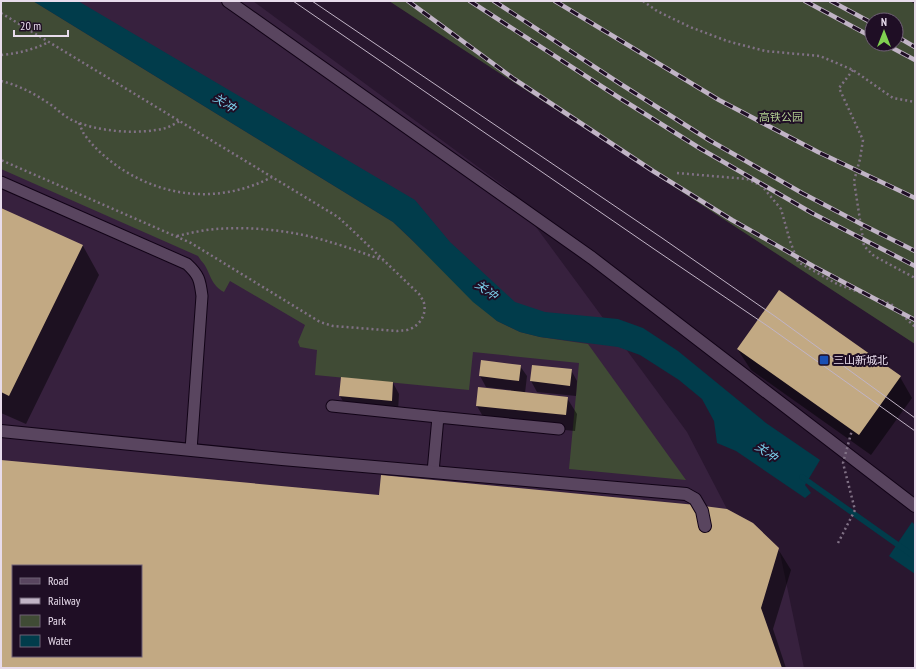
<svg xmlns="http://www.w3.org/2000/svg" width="916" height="669" font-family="'PT Sans Narrow','Noto Sans SC',sans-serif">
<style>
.built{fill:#37213e;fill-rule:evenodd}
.green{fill:#404b35;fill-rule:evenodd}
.water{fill:#013c4b}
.shadow{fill:#0007;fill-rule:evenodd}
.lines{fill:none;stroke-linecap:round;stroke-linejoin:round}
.stream{stroke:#013c4b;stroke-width:5.5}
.building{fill:#c2a983;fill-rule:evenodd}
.lane-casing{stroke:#110316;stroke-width:13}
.street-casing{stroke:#110316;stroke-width:14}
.path{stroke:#807185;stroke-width:2.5;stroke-dasharray:2 3;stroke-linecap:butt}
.lane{stroke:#59455f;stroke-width:11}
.street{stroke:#59455f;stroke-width:12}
.tram{stroke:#c1b4c6;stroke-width:1}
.rail-casing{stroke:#c1b4c6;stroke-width:4.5}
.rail{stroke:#1f0e25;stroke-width:3;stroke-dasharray:9;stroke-linecap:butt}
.path-bridge{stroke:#807185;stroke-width:2.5;stroke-dasharray:2 3;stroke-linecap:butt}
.transit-dot{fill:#1a4fb4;stroke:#1f0e25;stroke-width:1.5}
.labels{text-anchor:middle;stroke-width:4;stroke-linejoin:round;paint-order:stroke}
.park-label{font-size:11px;fill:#b4d293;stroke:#1f0e25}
.poi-label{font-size:11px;fill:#e8dcec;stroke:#1f0e25;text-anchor:start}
.water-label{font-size:12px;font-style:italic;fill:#7ccfea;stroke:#1f0e25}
</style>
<rect width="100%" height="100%" fill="#29172f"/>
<path class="built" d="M1,1H253L508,189L687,432L727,509L753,523L779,548L804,668H1ZM13,566H141V656H13Z"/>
<path class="green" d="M1,1H33L393,222L497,321L520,332L540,337L588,344L686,480L569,469L579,363L473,352L469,390L315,375L317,350L300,347L298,342L305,325L230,281L224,292C211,285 211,275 204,264C202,262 200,259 198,256L1,169Z
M389,1H910L915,4V344ZM872,20H896V44H872Z"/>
<path class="water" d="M33,1H78L415,200L450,242L515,302L545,312L618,319L643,328L678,351L766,423L820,460L805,485L811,493L805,498L736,451L717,443L714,421L702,399L679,380L640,355L618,347L540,337L520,332L497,321L473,302L411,239L393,222Z
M912,522L915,525V574L889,556Z"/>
<path class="shadow" d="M1,209L83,246L99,275L26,424L1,413Z
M738,350L900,377L912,398L871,455L751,370Z
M520,366L527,376L525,393L567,398L577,414L575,431L486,422L477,406L511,392V390L486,387L480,376Z
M571,370L577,381L576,396L537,392L531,381Z
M393,383L399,394L398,411L346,407L340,396Z
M1,461L778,549L791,570L773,629L786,668H1ZM13,566H141V656H13Z"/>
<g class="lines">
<path class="stream" d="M802,477L915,557"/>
</g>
<path class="building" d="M1,208L83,245L9,396L1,392Z
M779,290L901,376L859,435L737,349Z
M481,360L521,365L519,381L479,376Z
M532,365L572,369L570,386L530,381Z
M341,377L393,382L392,401L339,396Z
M478,387L568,397L566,415L476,406Z
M1,460L379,495L381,475L696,505L727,509L753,523L779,548L761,608L782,668H1ZM13,566H141V656H13Z"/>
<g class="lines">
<g class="lane-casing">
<path id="lane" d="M1,182L187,264C199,275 200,280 202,296L191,450
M332,406L438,417
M433,472L438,417L559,429"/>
</g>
<g class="street-casing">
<path id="street" d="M228,1L592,258L915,506
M1,431L282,459L686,494L695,499L702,511L705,526"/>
</g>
<path class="path" d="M643,1L657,11L690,27L727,41L765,51L820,56L853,70L893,98L915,102
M1,13L338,217L350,228L419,294C421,297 423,300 424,303C427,315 419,327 407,330C403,331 400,330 397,331L333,326L320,322L191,243L1,160
M1,55C20,53 32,50 49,42
M853,70L839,88L863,140L860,159L854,181L864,246L874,256L915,278
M1,81C17,85 32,92 45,101C54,106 61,114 70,119C95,132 139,135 166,128C171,126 176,123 180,121
M79,123C81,127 82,131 84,134C94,148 107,159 120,168C167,199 222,203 272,177
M677,173L747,179L762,186L781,209L790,241L798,262L837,284L891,304L915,327
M177,236C190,233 203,230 216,229C254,226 297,231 333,243C351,248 368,255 385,261"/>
<use href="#lane" class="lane"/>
<use href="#street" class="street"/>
<path class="tram" d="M293,1L654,249L769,327L915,431
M312,1L662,238L776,317L915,418"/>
<g class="rail-casing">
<path id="rail" d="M408,1L514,79L653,171L732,220L813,266L915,320
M470,1L618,97L701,149L812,213L915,266
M494,1L619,83L709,140L802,193L863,225L915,251
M555,1L719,100L818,152L915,198
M805,1L872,37
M831,1L872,23
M896,36L915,47
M885,44L915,60"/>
</g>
<use href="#rail" class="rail"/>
<path class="path-bridge" d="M838,543L855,510L843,463L852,430"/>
</g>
<rect class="transit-dot" x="819" y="355" width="10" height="10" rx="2"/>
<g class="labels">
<g class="park-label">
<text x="781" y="121">高铁公园</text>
</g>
<g class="poi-label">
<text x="833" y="364">三山新城北</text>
</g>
<g class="water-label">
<text transform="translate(224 103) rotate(32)" y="4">关冲</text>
<text transform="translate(486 290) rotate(36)" y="4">关冲</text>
<text transform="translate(766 452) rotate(35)" y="4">关冲</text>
</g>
</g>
<rect width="916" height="669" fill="none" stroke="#e8dcec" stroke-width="4"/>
<rect x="12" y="565" width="130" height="92" fill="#1f0e25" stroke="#6f6075"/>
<rect x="20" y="578" width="20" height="6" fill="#59455f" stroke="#6f6075"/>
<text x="48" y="585" font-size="12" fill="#e8dcec">Road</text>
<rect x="20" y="598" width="20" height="6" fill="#c1b4c6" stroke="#6f6075"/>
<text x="48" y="605" font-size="12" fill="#e8dcec">Railway</text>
<rect x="20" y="615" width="20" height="12" fill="#404b35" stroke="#6f6075"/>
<text x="48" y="625" font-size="12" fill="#e8dcec">Park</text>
<rect x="20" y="635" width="20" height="12" fill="#013c4b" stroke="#6f6075"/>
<text x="48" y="645" font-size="12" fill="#e8dcec">Water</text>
<g transform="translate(884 32)"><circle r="19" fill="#1f0e25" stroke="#6f6075"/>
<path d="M0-3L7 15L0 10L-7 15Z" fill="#80d051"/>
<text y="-6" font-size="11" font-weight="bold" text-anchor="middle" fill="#e8dcec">N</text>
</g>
<path d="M14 30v6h54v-6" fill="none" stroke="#e8dcec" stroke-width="2"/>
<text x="20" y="30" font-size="12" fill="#e8dcec" stroke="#1f0e25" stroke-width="3" paint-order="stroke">20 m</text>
</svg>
